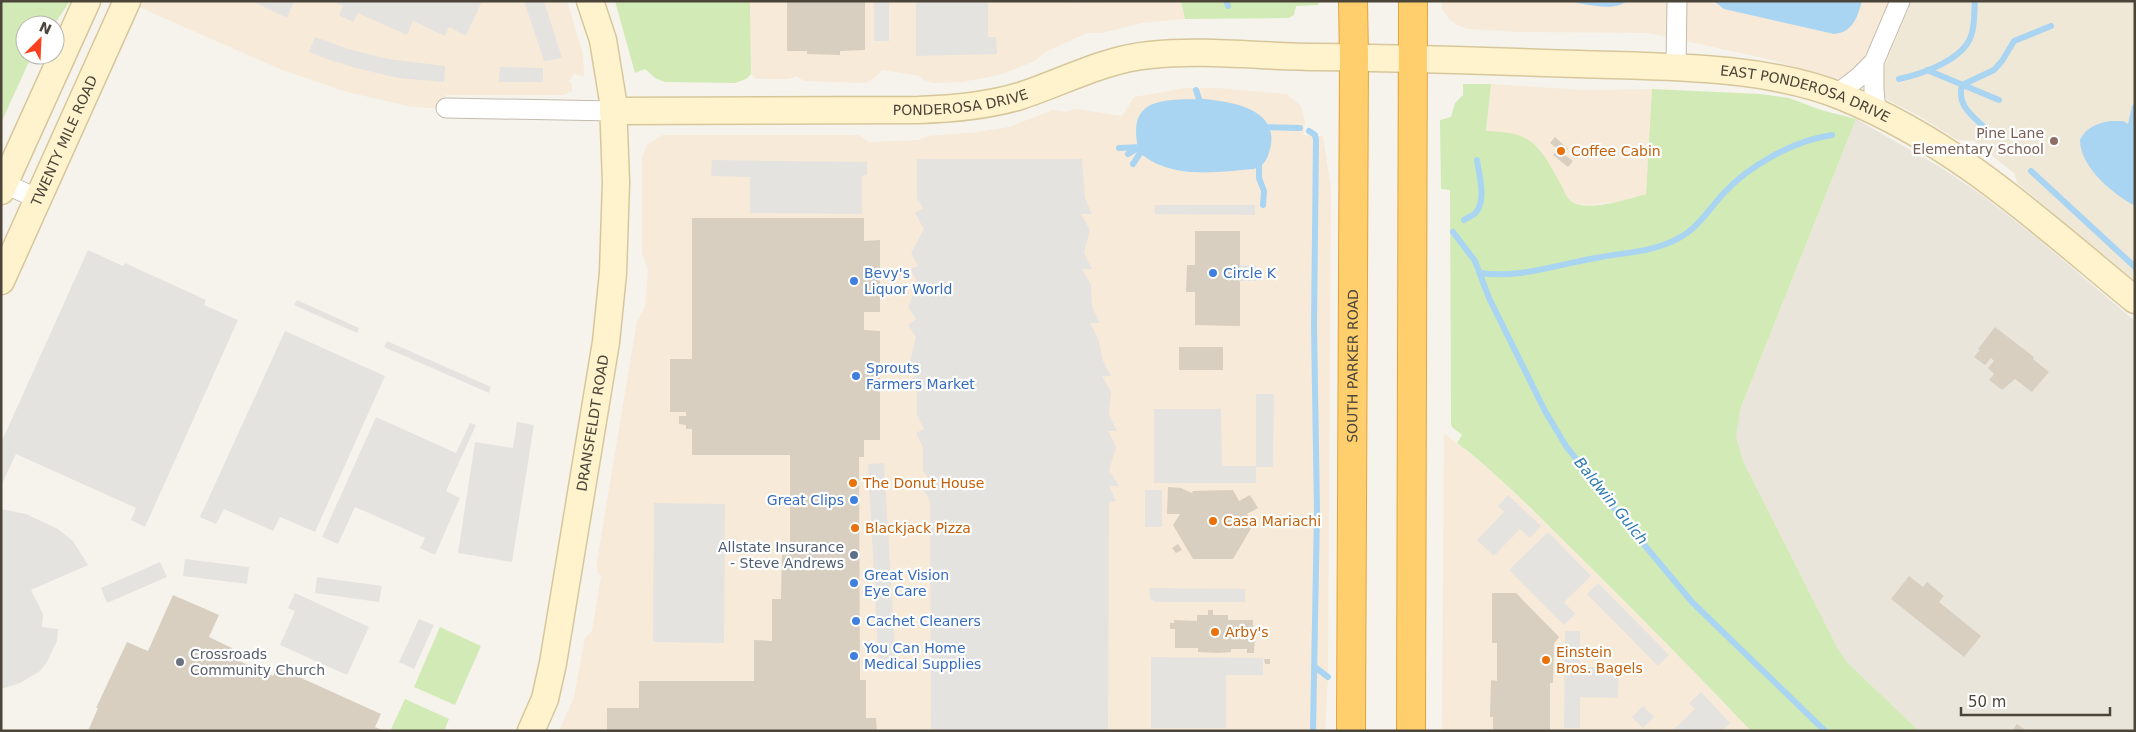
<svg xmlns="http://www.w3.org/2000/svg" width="2136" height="732" font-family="'DejaVu Sans',sans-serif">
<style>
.residential{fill:#eae5da}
.commercial{fill:#f7ead8}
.education{fill:#efe8d6}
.green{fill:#d2eab5}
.parking{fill:#e5e3e0}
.water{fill:#a9d4f2}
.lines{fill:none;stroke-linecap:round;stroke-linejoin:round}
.stream{stroke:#a9d4f2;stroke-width:6}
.building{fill:#d8cfc1}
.street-casing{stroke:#c2bbae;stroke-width:21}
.secondary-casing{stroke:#d6c79b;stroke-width:29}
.highway-casing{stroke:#e0a43c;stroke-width:30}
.street{stroke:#fff;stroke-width:19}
.secondary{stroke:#fff3cd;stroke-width:26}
.highway{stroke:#ffcf6e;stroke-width:28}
.education-dot{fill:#8d6e63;stroke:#fff;stroke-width:2}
.food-dot{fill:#e8710a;stroke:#fff;stroke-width:2}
.shop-dot{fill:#3f7fe0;stroke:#fff;stroke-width:2}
.service-dot{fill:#5c6f8a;stroke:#fff;stroke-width:2}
.worship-dot{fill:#6b7280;stroke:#fff;stroke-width:2}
.labels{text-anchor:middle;stroke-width:4.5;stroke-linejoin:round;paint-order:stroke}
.street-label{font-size:14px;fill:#4b4439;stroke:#fff}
.education-label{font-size:14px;fill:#785e54;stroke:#fff;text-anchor:end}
.food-label{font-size:14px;fill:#c56008;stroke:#fff;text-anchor:start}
.shop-label{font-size:14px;fill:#366cbe;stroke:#fff;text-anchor:start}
.service-label{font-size:14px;fill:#4e5e75;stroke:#fff;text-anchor:end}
.worship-label{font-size:14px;fill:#5b616d;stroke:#fff;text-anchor:start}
.water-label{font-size:15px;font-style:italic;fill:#2e7ab2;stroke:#fff}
</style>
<rect width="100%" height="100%" fill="#f6f3ec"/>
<path class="residential" d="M1856,119L1940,167L1979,193L2032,234L2135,321V731H1919L1848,663L1838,649L1743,461L1735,437L1740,410Z"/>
<path class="commercial" d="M141,1H567L583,54L584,74L583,77L574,73L569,81L572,84V91L564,95H446L445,110L408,106L347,92L282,70L139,7Z
M750,1H1181L1185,19L1142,23L1102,33H1087L1045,52L1035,61L1023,66L999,75L962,82L933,83L924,80L920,76L882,70L877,76L866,83L804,81L796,76L789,79H756L751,74Z
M1442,1H1911L1879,82L1849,77L1834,78L1764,58L1648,33L1518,32L1468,29L1457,25L1450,20L1442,9Z
M1491,84L1584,90L1652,89L1646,194L1618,202L1587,205L1574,203L1565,195L1540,149L1526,138L1486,132Z
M1186,88H1217L1287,94L1301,106L1305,122L1303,135L1323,136L1331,189L1328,677L1325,731H559L574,697L585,638L592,631L593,625L601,576L597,571V562L637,321L645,307L648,269L642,254V158L647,145L663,135H858L869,142L919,140L928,136L978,132L1009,127L1053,110L1066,112L1075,109L1122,116L1134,97Z
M1444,433L1496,475L1649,626L1751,731H1442Z"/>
<path class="education" d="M1911,1H2135V281L2017,183L2015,174L1974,141L1957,140L1919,116L1886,99L1881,93L1879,82Z"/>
<path class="green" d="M1,1H70L54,25H25V55H32L1,123Z
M615,1H750L751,74L746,79L735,83L665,82L655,78L645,69L635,73Z
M1181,1H1320L1318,5L1296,6L1294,15L1289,18L1185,19Z
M1463,84H1491L1486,131C1531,132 1538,143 1559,181C1564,189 1565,198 1574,203C1591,211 1629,199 1646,194L1652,89L1760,94L1789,98L1821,110L1856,119L1740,410L1736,437L1743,461L1838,649L1848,663L1919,731H1751C1694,671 1636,612 1577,554C1538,516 1501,476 1457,443L1462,435L1452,427L1451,424L1450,190L1441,189L1440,120L1451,117L1455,103L1463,95Z
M440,627L481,646L455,705L414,687Z
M405,699L449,719L444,731H396L391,729Z"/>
<path class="parking" d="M252,1H292L294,2L287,18Z
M332,1H482L466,36L449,27L445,36L413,21L407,35L358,13L353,22L339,15L343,6Z
M524,1H544L562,58L544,61Z
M874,1H889V41H874Z
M916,1H988V37H996L997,54L916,56Z
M1067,1H1158L1067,3Z
M315,37L348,49L388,59L445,66L444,82L398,78L356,68L327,59L309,52Z
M500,67L543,68V82H499Z
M917,159H1082L1085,198L1092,214H1081L1090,230L1084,253L1092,269H1082L1091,285L1092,307L1100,323H1090L1098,338L1103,361L1111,376H1102L1111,392L1109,415L1117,431H1108L1116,447L1109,470L1119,486H1109L1116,501L1109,502L1108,731H931L930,501L921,486L929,480L923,470V447L916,433L924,429L917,415V392L909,381L918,374L910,361L916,337L908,325L916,319L908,307L918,283L910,269L918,266L911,253L924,229L915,213L923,208L917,198Z
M712,160L867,162V175L862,176V214L750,213V177L711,176Z
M1154,205H1255V215L1155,214Z
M88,250L123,266L125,263L206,300L204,305L238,320L145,527L131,520L136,508L16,454L1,486V443Z
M1240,265H1256V281H1240Z
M297,300L359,328L357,333L294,305Z
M285,331L385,376L315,532L280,517L273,531L224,509L216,524L200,517Z
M387,341L491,387L489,393L384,347Z
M1256,394H1274L1273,467H1256V483H1154V409H1221L1222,466H1256Z
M376,417L456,453L470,423L476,425L446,491L460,498L435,555L420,548L425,538L355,507L338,544L322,537Z
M517,422L534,425L512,562L458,553L475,442L513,448Z
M884,463L896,668L879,669L868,464Z
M1145,490H1162V527H1145Z
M1508,495L1541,526L1530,538L1520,529L1494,556L1477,540L1504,512L1498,506Z
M654,503L725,504L724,643L653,642Z
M1,509L26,514L58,529L73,541L88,565L31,590L43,614L42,627L58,629L57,641L47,662L40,671L20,683L1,689Z
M1548,532L1591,576L1564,602L1575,614L1564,625L1509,570Z
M185,559L249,567L247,584L183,576Z
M160,562L167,577L107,603L101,588Z
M317,577L382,586L379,602L315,593Z
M1598,583L1669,655L1658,666L1587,594Z
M1149,588L1245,589V602H1155L1150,599Z
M295,593L369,627L347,675L280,645L295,611L288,608Z
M419,619L434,625L414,669L399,662Z
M1565,631H1580V667H1619L1618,698L1580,697V728H1564Z
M1151,657L1263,658V675H1226V728H1151Z
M1701,692L1730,723L1722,731H1672L1695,709L1689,703Z
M1643,706L1654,717L1643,728L1632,717Z"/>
<path class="water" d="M1567,1H1627C1612,13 1584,3 1567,1Z
M1714,1H1862C1857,18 1853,32 1834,34L1724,9Z
M1204,99C1233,102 1280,109 1270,149C1267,160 1265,165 1254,169C1216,172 1170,180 1139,152C1125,96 1163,100 1204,99Z
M2111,121H2123L2135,128V206C2113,194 2080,167 2080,140C2086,127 2098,123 2111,121Z"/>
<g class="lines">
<path class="stream" d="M1226,1L1228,6
M1927,70L1999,100
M1899,79C1922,74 1963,60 1971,36C1975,26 1974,12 1975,1
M1196,90L1201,105
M1983,126C1970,114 1957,104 1962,85L1994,70L2002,61L2014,41L2051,26
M1261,127L1300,128
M1309,131L1315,135L1316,140L1314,326L1317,512L1313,731
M2129,133L2135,107
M1119,148L1145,147
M1128,154L1138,148
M1259,160V178L1264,191L1263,205
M1133,164L1144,147
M2031,171L2135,267
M1464,220C1468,217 1474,216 1477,211C1486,198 1479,175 1477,160
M1453,232L1475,261L1489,298L1545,411L1566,446L1621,517L1692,602L1825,731
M1480,273C1519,279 1559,264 1596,258C1626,252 1658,252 1684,235C1698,227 1712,206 1723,194C1748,166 1795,140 1832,135
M1316,668L1328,677"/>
</g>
<path class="building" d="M787,1H865V50L840,51V55L807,54V51H787Z
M1555,137L1568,149L1564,154L1573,161L1568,167L1553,155L1558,149L1550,143Z
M692,218H864V241L880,240V312H864V330L880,331V440H864V457H859L860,680H866V718H876L877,731H607V708H639V681H754V640L772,641V599H781L782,555H790V455H692V429H686V425L679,424V416H686V412H670V359H692Z
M1195,231H1240V326L1195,325V292H1186L1187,265H1195Z
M1995,327L2034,357L2033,359L2049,372L2032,392L2015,379L2002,390L1989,380L1994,374L1988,368L1994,361L1991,358L1985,365L1974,357L1980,350L1978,349Z
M1179,347H1223V370H1179Z
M1168,487L1181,488L1192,493L1193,491L1233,490L1239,501L1250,495L1258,508L1247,514L1253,525L1233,559H1193L1173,525L1180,514H1167Z
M1178,544L1182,550L1176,553L1172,548Z
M1909,576L1923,587L1927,582L1944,596L1939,602L1981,636L1964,657L1891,599Z
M1492,593H1516L1559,637L1554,644L1553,683H1550V731H1493V717H1490L1491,680L1497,681V643H1492Z
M173,595L219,615L209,637L232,648L228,656L273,676L277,667L381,714L375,727L384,731H88L98,708H96L127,642L148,651Z
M1208,610H1213V615H1228V620H1253V629H1255L1254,653H1247V649H1231V652L1218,653L1198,652V648H1175V629H1170V623H1174V620L1197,621V615H1208Z
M1264,659H1270V664H1265Z
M2017,724L2027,731H2012Z"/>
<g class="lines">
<g class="street-casing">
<path id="street" d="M1676,67L1677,1
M1837,94L1859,77L1874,62
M446,108L613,111
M1876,111L1874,90V62L1900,1
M1,182L38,199"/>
</g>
<g class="secondary-casing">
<g id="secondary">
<path id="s1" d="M613,111L918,110C952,109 987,106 1020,96C1063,82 1105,59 1150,55C1206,49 1263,57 1319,57C1406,58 1493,61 1579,64C1663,67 1765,65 1843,97C1958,144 2040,222 2135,300"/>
<path d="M1,191L87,1"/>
<path id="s2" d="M1,281L127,1"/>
<path id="s3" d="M531,731L545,699L553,663L606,342L613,273L616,182L613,101L603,40L590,1"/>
</g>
</g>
<g class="highway-casing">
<g id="highway">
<path id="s4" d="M1351,731L1354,57L1353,1"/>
<path d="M1411,731L1413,1"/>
</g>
</g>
<use href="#street" class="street"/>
<use href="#secondary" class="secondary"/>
<use href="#highway" class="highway"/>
</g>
<circle class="education-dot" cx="2054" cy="141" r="5"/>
<g class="food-dot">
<circle cx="1561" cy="151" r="5"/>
<circle cx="853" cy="483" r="5"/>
<circle cx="1213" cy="521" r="5"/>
<circle cx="855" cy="528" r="5"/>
<circle cx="1215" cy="632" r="5"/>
<circle cx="1546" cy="660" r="5"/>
</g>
<g class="shop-dot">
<circle cx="1213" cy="273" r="5"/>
<circle cx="854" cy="281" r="5"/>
<circle cx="856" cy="376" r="5"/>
<circle cx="854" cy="500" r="5"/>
<circle cx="854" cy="583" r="5"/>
<circle cx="856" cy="621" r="5"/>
<circle cx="854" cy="656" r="5"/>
</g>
<circle class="service-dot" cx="854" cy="555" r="5"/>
<circle class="worship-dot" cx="180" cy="662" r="5"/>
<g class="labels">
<g class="street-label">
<text dy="5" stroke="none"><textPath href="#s1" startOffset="1204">EAST PONDEROSA DRIVE</textPath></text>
<text dy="5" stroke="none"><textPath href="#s1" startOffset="348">PONDEROSA DRIVE</textPath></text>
<text dy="5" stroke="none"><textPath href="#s2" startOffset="154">TWENTY MILE ROAD</textPath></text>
<text dy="5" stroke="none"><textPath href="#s4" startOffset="365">SOUTH PARKER ROAD</textPath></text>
<text dy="5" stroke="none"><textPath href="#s3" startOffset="315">DRANSFELDT ROAD</textPath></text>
</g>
<g class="education-label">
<text x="2044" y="138">Pine Lane<tspan x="2044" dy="16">Elementary School</tspan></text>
</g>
<g class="food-label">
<text x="1571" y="156">Coffee Cabin</text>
<text x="863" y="488">The Donut House</text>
<text x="1223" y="526">Casa Mariachi</text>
<text x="865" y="533">Blackjack Pizza</text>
<text x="1225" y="637">Arby's</text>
<text x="1556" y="657">Einstein<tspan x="1556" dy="16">Bros. Bagels</tspan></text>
</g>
<g class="shop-label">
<text x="864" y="278">Bevy's<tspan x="864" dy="16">Liquor World</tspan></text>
<text x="1223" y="278">Circle K</text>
<text x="866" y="373">Sprouts<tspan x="866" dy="16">Farmers Market</tspan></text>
<text x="844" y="505" text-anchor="end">Great Clips</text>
<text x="864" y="580">Great Vision<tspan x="864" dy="16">Eye Care</tspan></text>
<text x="866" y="626">Cachet Cleaners</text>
<text x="864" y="653">You Can Home<tspan x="864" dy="16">Medical Supplies</tspan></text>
</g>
<g class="service-label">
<text x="844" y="552">Allstate Insurance<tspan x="844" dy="16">- Steve Andrews</tspan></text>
</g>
<g class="worship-label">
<text x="190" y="659">Crossroads<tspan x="190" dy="16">Community Church</tspan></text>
</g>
<g class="water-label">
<text transform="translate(1611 501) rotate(51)" y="5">Baldwin Gulch</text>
</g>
</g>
<rect width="2136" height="732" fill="none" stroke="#4b4439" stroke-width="5"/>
<g transform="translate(40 40) rotate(24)"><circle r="24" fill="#ffffff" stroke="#b7b4b0"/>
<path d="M0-4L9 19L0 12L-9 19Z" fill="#fc3f1d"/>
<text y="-8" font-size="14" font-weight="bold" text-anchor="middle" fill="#4b4439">N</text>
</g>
<path d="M1961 707v8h149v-8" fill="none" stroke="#4b4439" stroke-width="2.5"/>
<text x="1968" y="707" font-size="15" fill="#4b4439" stroke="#ffffff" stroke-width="4" paint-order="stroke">50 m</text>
</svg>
